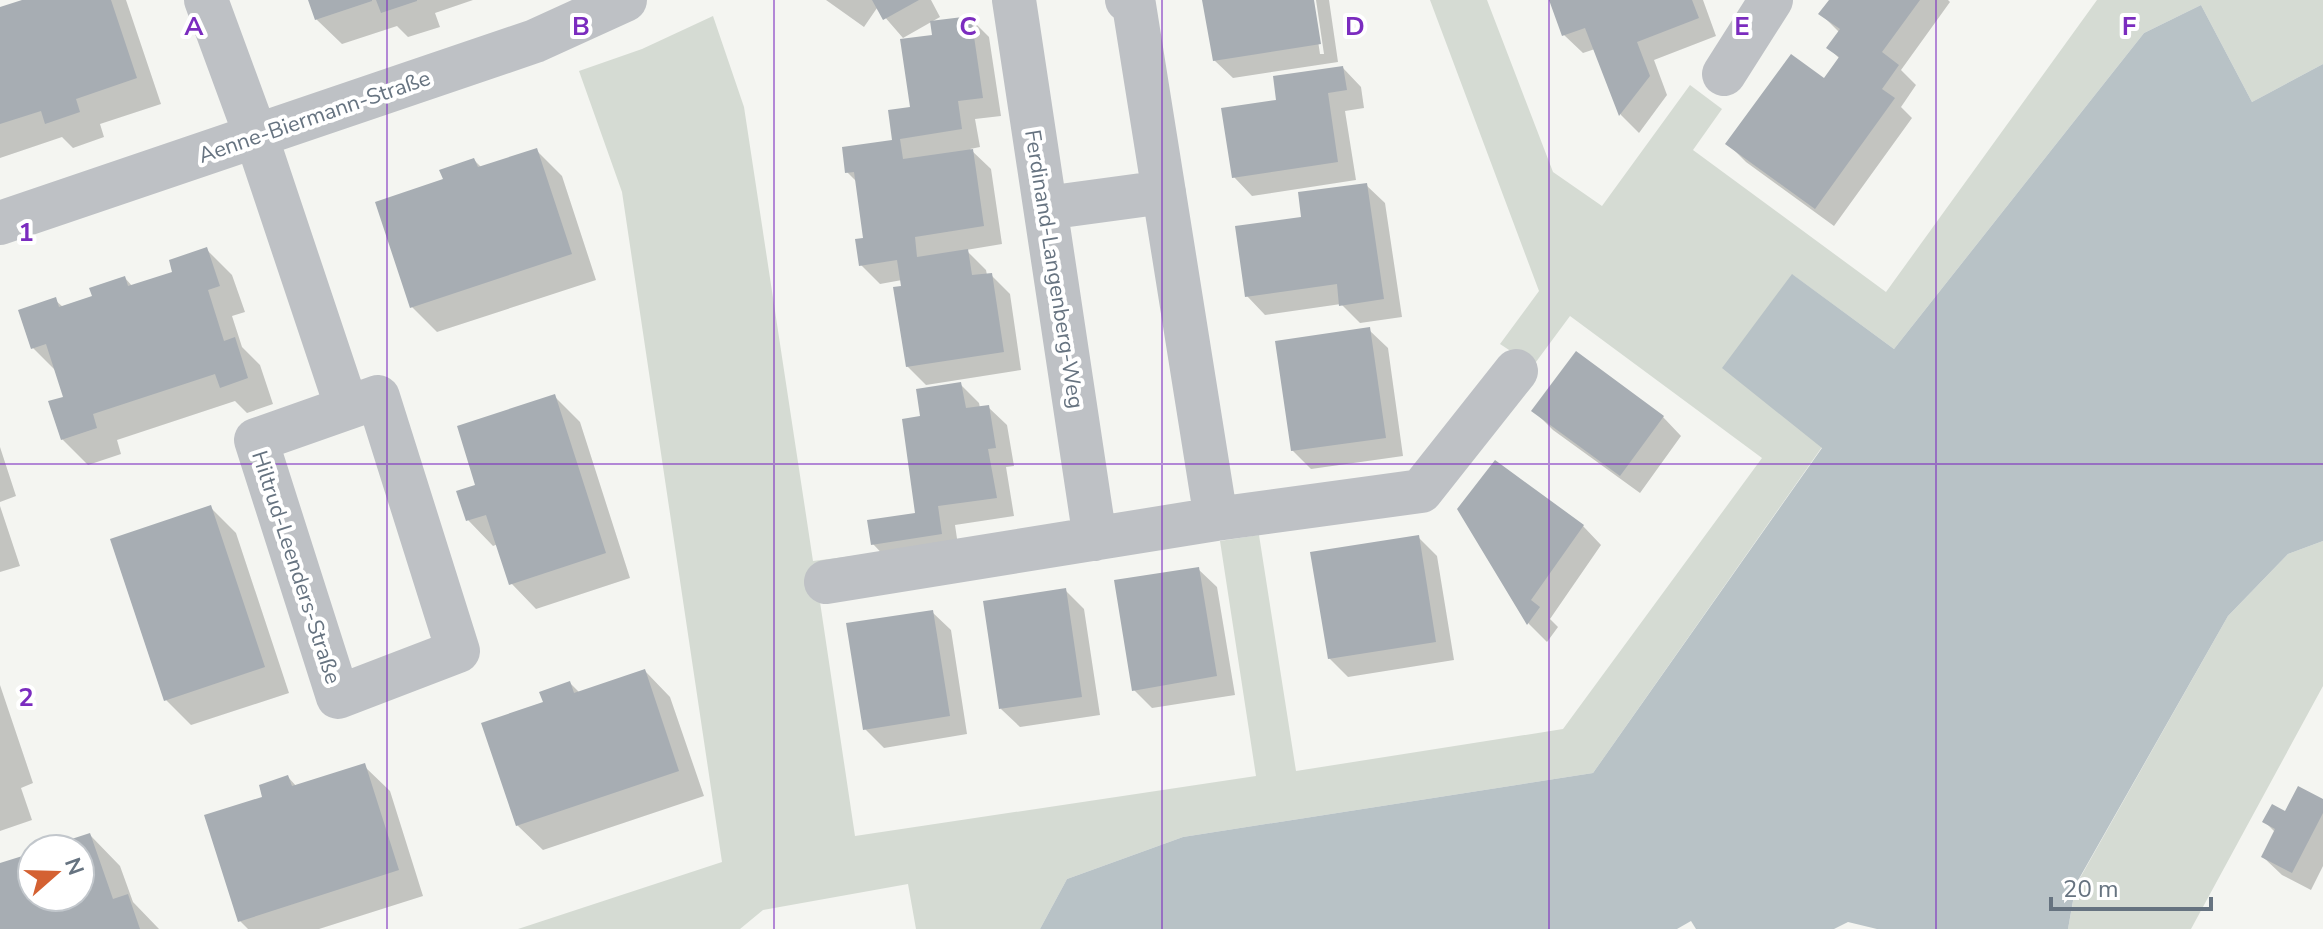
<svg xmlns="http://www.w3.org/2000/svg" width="2323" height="929" font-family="'Nunito Sans',sans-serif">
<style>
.green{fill:#d5dbd3}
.water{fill:#b8c2c6}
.shadow{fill:#0003}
.building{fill:#a7adb3}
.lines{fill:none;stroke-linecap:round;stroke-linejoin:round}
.minor{stroke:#bec1c5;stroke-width:44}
.grid{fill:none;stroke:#7b2cbf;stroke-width:2;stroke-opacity:0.55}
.labels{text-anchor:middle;stroke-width:8;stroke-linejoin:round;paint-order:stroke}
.street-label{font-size:22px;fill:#667380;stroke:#fff}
.grid-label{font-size:26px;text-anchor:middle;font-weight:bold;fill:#7b2cbf;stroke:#fff;stroke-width:8;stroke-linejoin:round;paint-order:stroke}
</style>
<rect width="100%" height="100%" fill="#f4f5f1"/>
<path class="green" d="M1430,0H1487L1553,172L1602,206L1690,85L1722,109L1693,150L1886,292L2097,0H2323V64L2252,102L2201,5L2144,33L1894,349L1793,275L1822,447L1593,773L1183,837L1067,879L1040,929H916L908,884L763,910L740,929H518L722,862L622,192L579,71L642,49L713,16L744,107L813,561L876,553L820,602L855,836L1256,776L1220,541L1259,535L1296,771L1563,729L1762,458L1570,316L1533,366L1500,344L1539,291Z
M2323,541V686L2191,929H2068L2076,885L2228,616L2288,554Z"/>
<path class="water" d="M2201,5L2252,102L2323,64V541L2288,554L2228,616L2076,884L2068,929H1877L1848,922L1834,929H1696L1691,921L1677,929H1040L1067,879L1183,837L1593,773L1822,448L1722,368L1792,274L1894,349L2144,33Z"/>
<path class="shadow" d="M28,0H126L161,104L100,124L104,137L73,148L62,137L0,158V9Z
M310,0H473L435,13L440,27L408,37L397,26L342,44L316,19Z
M826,0H931L940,17L903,38L877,8L864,27Z
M1204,0H1312L1320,54H1324L1316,0H1329L1338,62L1233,78L1214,60Z
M1551,0H1703L1716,36L1654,60L1667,95L1639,133L1621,115L1595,49L1583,53L1564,35Z
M1831,0H1948L1950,2L1901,70L1916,85L1901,107L1912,118L1834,226L1746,162L1728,144L1824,81L1840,59L1829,48L1840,33L1821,14Z
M970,18L989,37L1001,116L975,119L980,147L970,149L991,169L1002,244L966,250L986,270L987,275H991L1010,294L1021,370L926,385L907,366L902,280L880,284L861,265L866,240L857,182L847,172L894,142L912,109L934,36Z
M1343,68L1361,87L1364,108L1345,111L1356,180L1252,196L1234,177Z
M536,150L562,176L596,280L437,332L412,307L445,181L474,160L482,168Z
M1366,185L1385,203L1402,317L1360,323L1341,304L1265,315L1247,296L1304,219Z
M207,250L232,275L245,312L232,316L242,347L260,365L273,404L247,413L235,401L117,440L121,454L88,465L62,439L65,398L57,372L33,348L55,300L63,307L95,297L125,278L133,287L174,273Z
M1369,330L1388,348L1403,456L1311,469L1292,450Z
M960,384L979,403L980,408L988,407L1007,425L1014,466L1006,467L1014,516L955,525L959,552L891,563L873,544L918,514L922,418Z
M554,396L580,422L630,578L536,609L511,583L498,544L493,546L468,520L478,486Z
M1534,411L1663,417L1681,436L1640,493L1553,430Z
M0,447L16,496L0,502Z
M0,506L20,566L0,572Z
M210,507L236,533L289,693L191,725L166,700Z
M1459,510L1583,526L1601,545L1550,619L1558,627L1547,642L1529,624Z
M1418,537L1437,556L1454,660L1348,677L1329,658Z
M1198,569L1217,587L1235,695L1152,708L1134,690Z
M1065,590L1084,609L1100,715L1020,727L1001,709Z
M932,612L951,630L967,734L884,748L865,729Z
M645,671L670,697L704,796L543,850L517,825L546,703L570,683L580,693Z
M0,685L33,783L21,788L32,820L0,831Z
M364,766L390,791L423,896L319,929H248L240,921L264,798L288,777L297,787Z
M2323,801V866L2311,890L2282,875L2263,857L2276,833L2265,822Z
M90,835L120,866L133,902L159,929H0V865L32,855V897H80V849H49Z"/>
<path class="building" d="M22,0H111L137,78L76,99L80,112L45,124L41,111L0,124V7Z
M308,0H372V1L315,20Z
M376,0H417V1L381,13Z
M872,0H919L883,20Z
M1202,0H1314L1321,44L1213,61Z
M1549,0H1692L1699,18L1637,42L1650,76L1619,116L1585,28L1562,36Z
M1829,0H1920L1882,52L1899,65L1882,89L1895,98L1815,209L1725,144L1791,54L1824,78L1839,57L1826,48L1840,29L1818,14Z
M971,16L983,98L958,101L962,129L900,139L903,159L973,149L984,226L915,237L917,257L968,249L972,275L992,273L1004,352L906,367L893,287L901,286L897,260L859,266L855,239L863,238L854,172L845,173L842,147L892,140L888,110L910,107L900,39L932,35L930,21Z
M1343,66L1347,90L1328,93L1338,162L1232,178L1221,108L1276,100L1273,76Z
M537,148L572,254L410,308L375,202L443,179L439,170L474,158L478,167Z
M1367,183L1384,299L1339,306L1337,284L1245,297L1235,226L1301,217L1298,192Z
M207,247L220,286L208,290L224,341L235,337L248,378L220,388L215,374L93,414L97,428L61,440L48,401L63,397L46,344L31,349L18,310L56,297L59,307L92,296L89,288L125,276L128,286L172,272L169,260Z
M1370,327L1386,438L1291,451L1275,341Z
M1576,351L1664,416L1620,476L1531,411Z
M961,382L966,408L989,405L996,448L988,449L997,498L938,506L942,534L871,545L867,520L915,513L902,419L920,416L916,389Z
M555,394L606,553L509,585L486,515L466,521L456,491L475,485L457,426Z
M1495,460L1584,525L1531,600L1540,607L1527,625L1457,509Z
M211,505L265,667L164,701L110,539Z
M1419,535L1436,642L1328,659L1310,552Z
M1199,567L1217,676L1132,691L1114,580Z
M1066,588L1082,697L999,709L983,601Z
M933,610L950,716L863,730L846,623Z
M645,669L679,771L516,826L481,723L543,702L539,692L570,681L574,693Z
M365,763L399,870L238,922L204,815L262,797L259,785L288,775L292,786Z
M2298,786L2323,799V813L2292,873L2261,857L2275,829L2262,822L2272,804L2285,811Z
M90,833L113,899L128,894L140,929H0V863L32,853V897H80V849L44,848Z"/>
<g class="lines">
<path class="minor" d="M206,0L256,136L347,408L378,397L458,651L338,697L256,440L347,408
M1014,0L1095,539
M1127,0L1134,5L1216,519L1421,491L1516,371
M1724,74L1771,0
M1046,208L1164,192
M0,223L535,41L625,0
M826,582L1216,519"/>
</g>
<path class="grid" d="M387,0V929M774,0V929M1162,0V929M1549,0V929M1936,0V929M0,464H2323"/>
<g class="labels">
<g class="street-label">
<text transform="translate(314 116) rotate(-19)" y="8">Aenne-Biermann-Straße</text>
<text transform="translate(1055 269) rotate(81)" y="8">Ferdinand-Langenberg-Weg</text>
<text transform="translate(297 567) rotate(72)" y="8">Hiltrud-Leenders-Straße</text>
</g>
</g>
<g class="grid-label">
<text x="194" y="35">A</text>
<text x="581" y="35">B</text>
<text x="968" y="35">C</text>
<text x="1355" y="35">D</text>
<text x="1742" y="35">E</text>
<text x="2129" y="35">F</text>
<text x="26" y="241">1</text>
<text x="26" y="706">2</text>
</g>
<g transform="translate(56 873) rotate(70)"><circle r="38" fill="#ffffff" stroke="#c2c7cc" stroke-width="2"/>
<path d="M0-6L14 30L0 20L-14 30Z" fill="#d46132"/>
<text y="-12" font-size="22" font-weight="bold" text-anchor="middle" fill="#667380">N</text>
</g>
<path d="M2051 897v12h160v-12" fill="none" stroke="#667380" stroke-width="4"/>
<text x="2063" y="897" font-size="24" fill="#667380" stroke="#ffffff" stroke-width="6" paint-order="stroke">20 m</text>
</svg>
